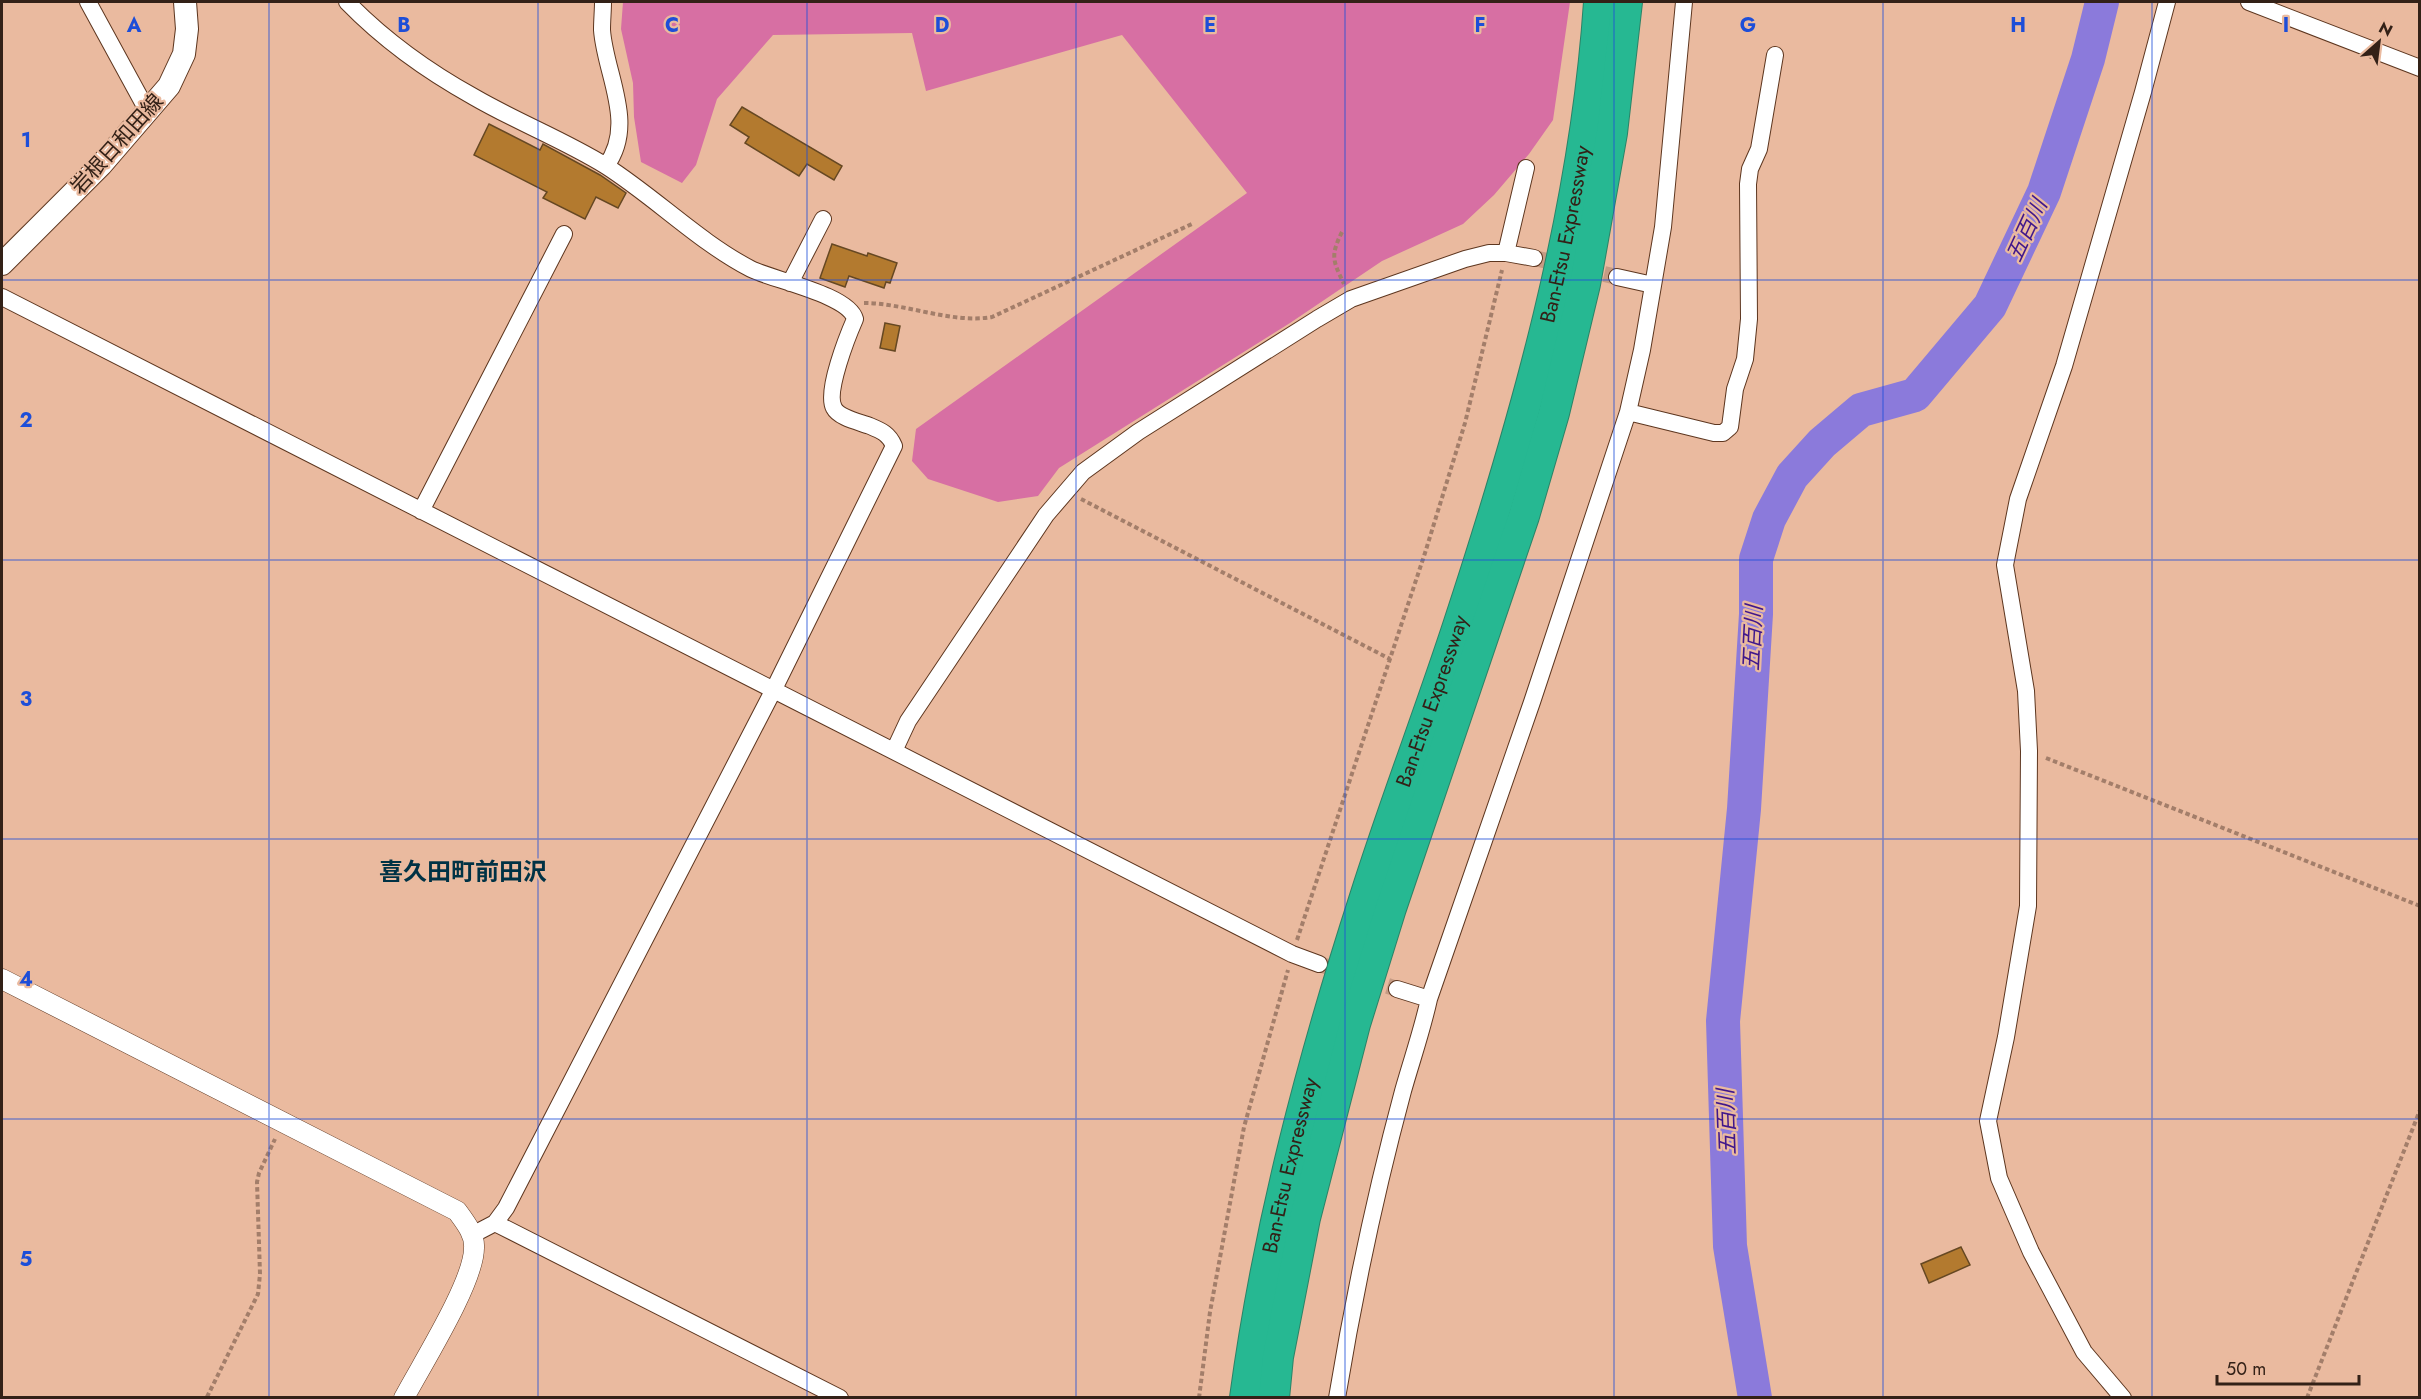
<svg xmlns="http://www.w3.org/2000/svg" width="2421" height="1399" font-family="Jost,'Noto Sans JP',sans-serif">
<style>
.forest{fill:#d76fa3}
.lines{fill:none;stroke-linecap:round;stroke-linejoin:round}
.river{stroke:#8b7adb;stroke-width:34}
.building{fill:#b37a2f;stroke:#664823;stroke-width:1.5}
.minor-tunnel{stroke:#c59b84;stroke-width:16;stroke-dasharray:16 8;stroke-linecap:butt}
.minor-casing{stroke:#5d361f;stroke-width:18}
.tertiary-casing{stroke:#5d361f;stroke-width:21}
.secondary-casing{stroke:#5d361f;stroke-width:24}
.motorway-casing{stroke:#2b8367;stroke-width:32}
.path{stroke:#a37e6a;stroke-width:4;stroke-dasharray:4.5 3;stroke-linecap:butt}
.minor{stroke:#fff;stroke-width:16}
.tertiary{stroke:#fff;stroke-width:20}
.secondary{stroke:#fff;stroke-width:22}
.motorway{stroke:#26b892;stroke-width:30}
.grid{fill:none;stroke:#1d4ed8;stroke-width:1.5;stroke-opacity:0.55}
.labels{text-anchor:middle;stroke-width:4.5;stroke-linejoin:round;paint-order:stroke}
.street-label{font-size:21px;fill:#332117;stroke:#eaba9f}
.water-label{font-size:22px;font-style:italic;fill:#40178c;stroke:#eaba9f}
.quarter-label{font-size:24px;font-weight:bold;fill:#003245;stroke:#eaba9f}
.grid-label{font-size:20px;text-anchor:middle;font-weight:bold;fill:#1d4ed8;stroke:#eaba9f;stroke-width:4.5;stroke-linejoin:round;paint-order:stroke}
</style>
<rect width="100%" height="100%" fill="#eaba9f"/>
<path class="forest" d="M623,2H1570L1553,120L1529,154L1494,195L1463,224L1382,261L1290,323L1059,468L1038,496L998,502L928,479L912,461L916,429L1247,193L1122,35L926,91L912,33L773,35L717,99L696,165L682,183L641,162L634,117L633,83L621,29Z"/>
<g class="lines">
<path class="river" d="M1755,1398L1730,1246L1723,1021L1744,809L1756,614V559L1769,519L1792,476L1822,443L1861,410L1915,395L1990,306L2044,192L2088,59L2102,2"/>
</g>
<path class="building" d="M742,107L842,166L834,180L807,164L799,176L745,143L749,137L730,125Z
M489,124L540,150L543,144L600,175L626,193L618,208L596,197L585,219L543,198L547,192L474,155Z
M832,244L867,256L868,253L897,263L890,283L886,282L884,288L849,276L845,287L820,278Z
M885,323L900,326L895,351L880,348Z
M1961,1247L1970,1265L1929,1283L1921,1264Z"/>
<g class="lines">
<path class="minor-tunnel" d="M1534,258L1617,277
M1319,964L1397,989"/>
<g class="minor-casing">
<path id="minor" d="M88,2L148,112
M347,2C384,40 427,71 474,97C517,122 564,140 606,166C656,198 699,242 751,269C773,280 849,295 855,319C848,335 825,392 834,408C839,418 860,422 870,426C882,431 889,434 894,446L773,691L506,1208L495,1223L472,1235
M603,2C603,11 602,20 602,30C605,74 637,124 606,166
M2249,2L2420,68
M1506,253L1526,168
M1617,277L1653,285
M790,283L823,219
M2,297L1292,954L1319,964
M1628,412L1714,433H1723L1730,427L1735,389L1745,359L1749,319L1748,184L1750,169L1759,149L1775,55
M421,511L564,234
M894,751L908,721L1046,515L1083,472L1138,432L1317,319L1351,299L1465,259L1489,253H1506L1534,258
M1397,989L1429,999
M495,1223L840,1398
M1337,1398C1354,1295 1376,1191 1403,1091C1412,1059 1422,1031 1429,999L1532,702L1628,412L1642,350L1663,227L1684,2
M2123,1398L2084,1352L2031,1252L1999,1178L1988,1121L2006,1037L2028,906L2029,751L2026,691L2005,565L2018,499L2064,366L2143,92L2167,2"/>
</g>
<g class="tertiary-casing">
<path id="tertiary" d="M2,979L457,1211C465,1222 475,1234 474,1248C474,1282 422,1364 404,1398"/>
</g>
<g class="secondary-casing">
<path id="secondary" d="M2,264L101,165L169,86L184,54L187,29L185,2"/>
</g>
<g class="motorway-casing">
<g id="motorway">
<path id="s1" d="M1245,1398C1268,1227 1312,1061 1365,897C1394,805 1429,715 1459,623C1525,422 1585,213 1599,2"/>
<path d="M1274,1398L1278,1357L1305,1218L1355,1024L1391,908L1524,516L1554,413L1585,284L1612,133L1627,2"/>
</g>
</g>
<path class="path" d="M1342,232C1330,256 1333,261 1344,284
M864,303C905,303 952,324 992,317L1194,223
M1081,499L1390,659
M2046,758L2420,906
M1297,940L1425,553L1465,423L1502,270
M207,1397L258,1294L260,1274L257,1182L259,1173L275,1139
M1199,1398L1210,1312L1244,1127L1288,970
M2307,1398L2420,1110"/>
<use href="#minor" class="minor"/>
<use href="#tertiary" class="tertiary"/>
<use href="#secondary" class="secondary"/>
<use href="#motorway" class="motorway"/>
</g>
<path class="grid" d="M269,2V1398M538,2V1398M807,2V1398M1076,2V1398M1345,2V1398M1614,2V1398M1883,2V1398M2152,2V1398M2,280H2420M2,560H2420M2,839H2420M2,1119H2420"/>
<g class="labels">
<g class="street-label">
<text transform="translate(117 144) rotate(-48)" y="7">岩根日和田線</text>
<text dy="7" stroke="none"><textPath href="#s1" startOffset="1209">Ban-Etsu Expressway</textPath></text>
<text dy="7" stroke="none"><textPath href="#s1" startOffset="723">Ban-Etsu Expressway</textPath></text>
<text dy="7" stroke="none"><textPath href="#s1" startOffset="237">Ban-Etsu Expressway</textPath></text>
</g>
<g class="water-label">
<text transform="translate(2026 230) rotate(-65)" y="8">五百川</text>
<text transform="translate(1752 638) rotate(-87)" y="8">五百川</text>
<text transform="translate(1726 1122) rotate(-92)" y="8">五百川</text>
</g>
<g class="quarter-label">
<text x="463" y="880">喜久田町前田沢</text>
</g>
</g>
<g class="grid-label">
<text x="134" y="32">A</text>
<text x="404" y="32">B</text>
<text x="672" y="32">C</text>
<text x="942" y="32">D</text>
<text x="1210" y="32">E</text>
<text x="1480" y="32">F</text>
<text x="1748" y="32">G</text>
<text x="2018" y="32">H</text>
<text x="2286" y="32">I</text>
<text x="26" y="147">1</text>
<text x="26" y="427">2</text>
<text x="26" y="706">3</text>
<text x="26" y="986">4</text>
<text x="26" y="1266">5</text>
</g>
<rect width="2421" height="1399" fill="none" stroke="#332117" stroke-width="6"/>
<g transform="translate(2379 42) rotate(28)" stroke="#eaba9f" stroke-width="4.5" paint-order="stroke">
<path d="M0-4.5L10 22L0 15L-10 22Z" fill="#332117"/>
<text y="-9" font-size="16" font-weight="bold" text-anchor="middle" fill="#332117">N</text>
</g>
<path d="M2217 1375v9h142v-9" fill="none" stroke="#332117" stroke-width="3"/>
<text x="2226" y="1375" font-size="18" fill="#332117" stroke="#eaba9f" stroke-width="4.5" paint-order="stroke">50 m</text>
</svg>
